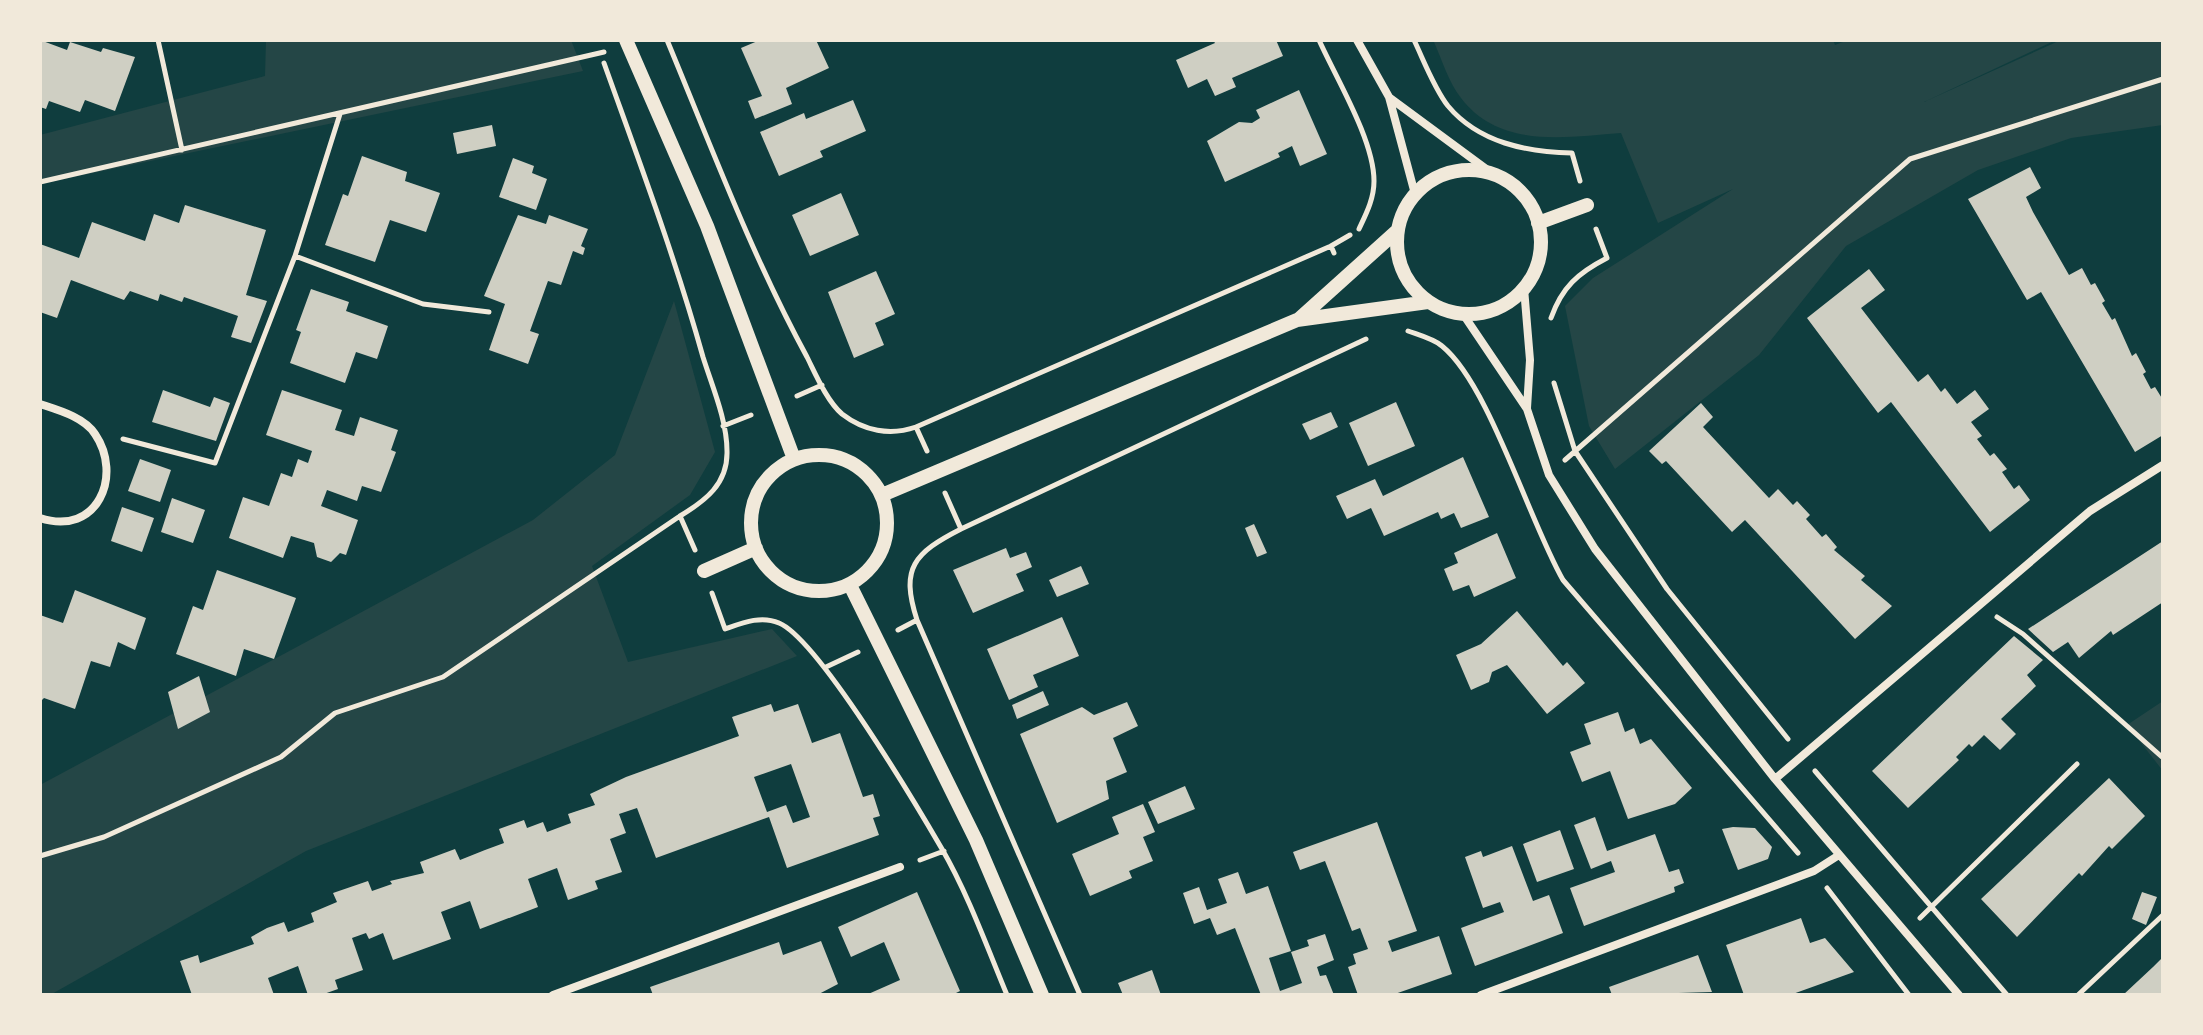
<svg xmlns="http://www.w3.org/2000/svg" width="2203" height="1035" font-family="'Noto Sans',sans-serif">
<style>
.green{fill:#244646}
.building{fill:#cfcfc3;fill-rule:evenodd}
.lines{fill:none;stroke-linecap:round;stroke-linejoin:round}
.path{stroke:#f1e9da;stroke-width:5}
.minor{stroke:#f1e9da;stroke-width:8}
.tertiary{stroke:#f1e9da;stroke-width:14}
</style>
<rect width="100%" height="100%" fill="#0f3d3e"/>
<path class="green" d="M266,40H571L583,71L40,184V135L265,76Z
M1439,40H1833L1835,45L1848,40H2056L1924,102L2061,40H2163V125L2071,138L1978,170L1846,246L1759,355L1615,469L1589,426L1565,306L1593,278L1733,189L1658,223L1621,133C1565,137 1500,149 1461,98C1449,83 1442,60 1434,42Z
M674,301L715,452L690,495L592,566L628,662L772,629L797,656L306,851L50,995H40V785L533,520L615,455Z
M2163,701V771L2127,725Z"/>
<path class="building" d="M40,40L67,50L70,42L101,52L103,48L135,57L115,111L85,100L80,112L49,101L46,109L40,107Z
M760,40H816L829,68L786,88L792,104L755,119L748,101L762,96L741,48Z
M1213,40H1276L1283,56L1232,78L1236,87L1215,96L1207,79L1188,88L1176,60L1215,43Z
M1299,90L1327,154L1300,166L1292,146L1278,153L1280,157L1225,182L1207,141L1239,122L1252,123L1260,118L1256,110Z
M853,100L866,131L820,151L823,157L779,176L760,132L804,113L806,119Z
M492,125L496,146L457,154L453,133Z
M362,156L407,172L405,181L440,193L426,232L390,220L375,262L325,245L343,194L348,196Z
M513,158L534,166L532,173L547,179L536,210L499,197Z
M2030,167L2041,188L2026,197L2033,212L2069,275L2082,268L2091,285L2095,283L2105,301L2102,303L2112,320L2115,318L2132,356L2136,353L2146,372L2143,374L2151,389L2155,387L2163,400V435L2135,452L2041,292L2027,300L1968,199Z
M841,193L859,235L810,256L792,215Z
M185,205L266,230L246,295L267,301L251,343L231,337L238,316L184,297L182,302L160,294L158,301L130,291L124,300L71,280L57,318L40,312V244L79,258L92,222L145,241L154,214L179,223Z
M518,215L546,224L549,215L588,229L581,246L585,248L583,255L573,251L561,285L548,281L530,331L539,334L528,364L489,350L505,304L484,296Z
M1869,269L1885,290L1861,308L1918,382L1928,374L1941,392L1945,388L1957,404L1975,390L1989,409L1971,422L1982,436L1977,439L1990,456L1994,453L2007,469L2002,472L2014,489L2019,485L2030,500L1990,532L1891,402L1878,413L1807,318Z
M876,271L895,314L875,323L884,345L854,358L828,292Z
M311,289L349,302L346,311L388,326L377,359L356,352L345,383L290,363L301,332L296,330Z
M163,390L210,407L214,397L230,403L216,441L152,422Z
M282,390L342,410L335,430L354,436L360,417L398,430L391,450L396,452L381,492L362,486L357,501L327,490L321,506L358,520L346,555L340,553L331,562L317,557L314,543L291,536L283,558L229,538L243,497L269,506L281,473L292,477L298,459L308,463L312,451L266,435Z
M1396,402L1415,446L1368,466L1349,423Z
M1701,403L1713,417L1703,427L1769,498L1778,489L1793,505L1797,501L1810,515L1806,519L1822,537L1826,534L1837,547L1834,550L1865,576L1861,580L1892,606L1855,639L1745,520L1732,532L1666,461L1662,464L1649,451Z
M1331,412L1338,427L1310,440L1302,424Z
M1463,457L1489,517L1461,528L1454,513L1441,519L1438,512L1384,536L1371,508L1347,519L1336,496L1375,479L1383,496Z
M140,459L171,470L160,502L128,491Z
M172,498L205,510L193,543L161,532Z
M122,507L154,518L142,552L111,541Z
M1254,524L1267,553L1257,557L1245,528Z
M1497,533L1516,578L1474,597L1469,585L1453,591L1444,569L1458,563L1454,553Z
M2163,541V602L2113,635L2111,631L2079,658L2068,642L2053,652L2028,629Z
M1006,548L1010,558L1026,552L1032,567L1016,574L1024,591L973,613L953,570Z
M1081,566L1089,584L1057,597L1049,580Z
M217,570L296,598L274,659L244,649L236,676L176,654L193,606L203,610Z
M75,590L146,618L135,650L118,642L110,667L91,661L75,709L44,698L40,702V615L63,623Z
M1517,611L1563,666L1567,662L1585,683L1547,714L1507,665L1492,672L1489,682L1471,690L1456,655L1481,644Z
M1062,617L1079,656L1033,675L1038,687L1009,700L987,649Z
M2014,636L2043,660L2027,675L2036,686L2001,719L2016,734L2000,750L1984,735L1972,747L1969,744L1956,757L1959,760L1908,808L1872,771Z
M199,676L210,712L178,729L168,692Z
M1043,691L1049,705L1017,719L1012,705Z
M1127,702L1138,726L1113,738L1127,772L1106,781L1109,799L1057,823L1020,734L1082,707L1094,715Z
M771,704L774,712L798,704L812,743L840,733L863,797L873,794L880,816L873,818L879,835L787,868L769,817L656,858L637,808L619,814L626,833L610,839L622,872L595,881L598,889L568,900L557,868L528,879L538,907L480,929L470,901L441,912L451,939L393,960L383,933L369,939L366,933L352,938L363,970L335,980L338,989L321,995H308L298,966L268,978L274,995H192L180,961L198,955L200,963L254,944L251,937L267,928L284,922L288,932L314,922L311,913L337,902L333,893L368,881L372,891L392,884L390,881L424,873L420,862L455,849L460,860L485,850L504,843L499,829L524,820L527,828L543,822L547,832L571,823L568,814L595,805L590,794L626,777L739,736L732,717ZM791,764L810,817L793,823L786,805L767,812L754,777Z
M1618,712L1625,732L1634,728L1640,744L1651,739L1692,788L1675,804L1628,819L1610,771L1582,782L1570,752L1591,744L1584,724Z
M2109,778L2145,816L2112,849L2109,846L2082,876L2079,873L2017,937L1981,899Z
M1185,786L1195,809L1158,824L1148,802Z
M1143,804L1155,832L1143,837L1153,861L1129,871L1132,878L1090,896L1072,854L1119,834L1112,817Z
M1595,817L1607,851L1655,834L1669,872L1679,869L1684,883L1674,887L1675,892L1584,926L1570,888L1615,872L1611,861L1591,869L1574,825Z
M1377,822L1417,931L1388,941L1392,952L1439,936L1452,974L1392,995H1358L1348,967L1356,964L1353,954L1368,949L1360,928L1352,931L1325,861L1300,870L1293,852Z
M1733,827L1755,828L1772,847L1768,859L1738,870L1722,829Z
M1560,830L1574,869L1537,882L1523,844Z
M1512,846L1533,901L1549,895L1563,933L1475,966L1461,928L1504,912L1500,902L1483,908L1465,857L1481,851L1483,857Z
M1238,872L1246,894L1268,886L1291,951L1269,958L1280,991L1302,983L1291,952L1309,946L1307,940L1325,934L1334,960L1317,967L1320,976L1326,975L1334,995H1261L1235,928L1217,935L1210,918L1194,924L1183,893L1199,887L1207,910L1227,903L1218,879Z
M917,892L960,991L952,995H866L900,980L884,942L851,957L838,927Z
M2142,892L2157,897L2146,925L2132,919Z
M1801,918L1810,943L1825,938L1854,972L1790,995H1744L1726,945Z
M821,941L838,984L817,995H653L650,987L779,942L783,955Z
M1698,955L1712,992L1612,995L1609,987Z
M2163,957V995H2123L2153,967Z
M1152,970L1161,995H1123L1118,983Z"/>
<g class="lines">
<path class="path" d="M158,40L182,150
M667,40C711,146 752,256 807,357C816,375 827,401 842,414C864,431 890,436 916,427L927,451
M1319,40C1336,78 1374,140 1374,181C1374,199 1366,214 1359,229
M1414,40C1424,61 1434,88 1448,106C1479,143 1527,152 1572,153L1580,181
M604,63C639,161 675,257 703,357C712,386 727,420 727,451C728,484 705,501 680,516L695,550
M40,182L604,52
M1334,253L1331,246L1350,235
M295,256L423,304L489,312
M1551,318C1562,287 1578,273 1607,258L1596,229
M1408,331C1419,335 1434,339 1442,346C1489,384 1529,521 1563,580L1798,853
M1554,383L1575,451L1667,589L1788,739
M797,396L822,385
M723,426L751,415
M916,427L1331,246
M123,439L215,463L295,256L340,114
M1565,460L1910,159L2163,79
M945,493L961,529C914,553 900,568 917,620L1080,995
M961,529L1366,339
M712,593L725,629C742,623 761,615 779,623C818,639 917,806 942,849C968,894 987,947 1007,995
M1997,617L2023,634L2162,757
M898,630L917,620
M826,667L858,652
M1815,771L2007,995
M40,856L104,837L281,757L335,713L443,677L680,516
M920,860L944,851
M1827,888L1909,995
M1920,918L2077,764
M2078,995L2163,915"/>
<path class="minor" d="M1357,40L1389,97L1415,194
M1390,98L1493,174
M1524,288L1530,360L1527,408
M1463,314L1527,409L1549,475L1595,549L1775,779L1959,995
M40,404C58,410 84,417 95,434C123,475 98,537 40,518
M1775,779L2090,511L2163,465
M553,995L900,867
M1481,995L1814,871L1839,855"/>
<path class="tertiary" d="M626,40L707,226L794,459
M1397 242a72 72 0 1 1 144 0a72 72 0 1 1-144 0Z
M1538,223L1587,205
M1298,320L1398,230
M751 523a68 68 0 1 1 136 0a68 68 0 1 1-136 0Z
M882,495L1297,320L1428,302
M704,571L756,548
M850,585L976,840L1042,995"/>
</g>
<rect width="2203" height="1035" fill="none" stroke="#f1e9da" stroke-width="84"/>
</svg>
